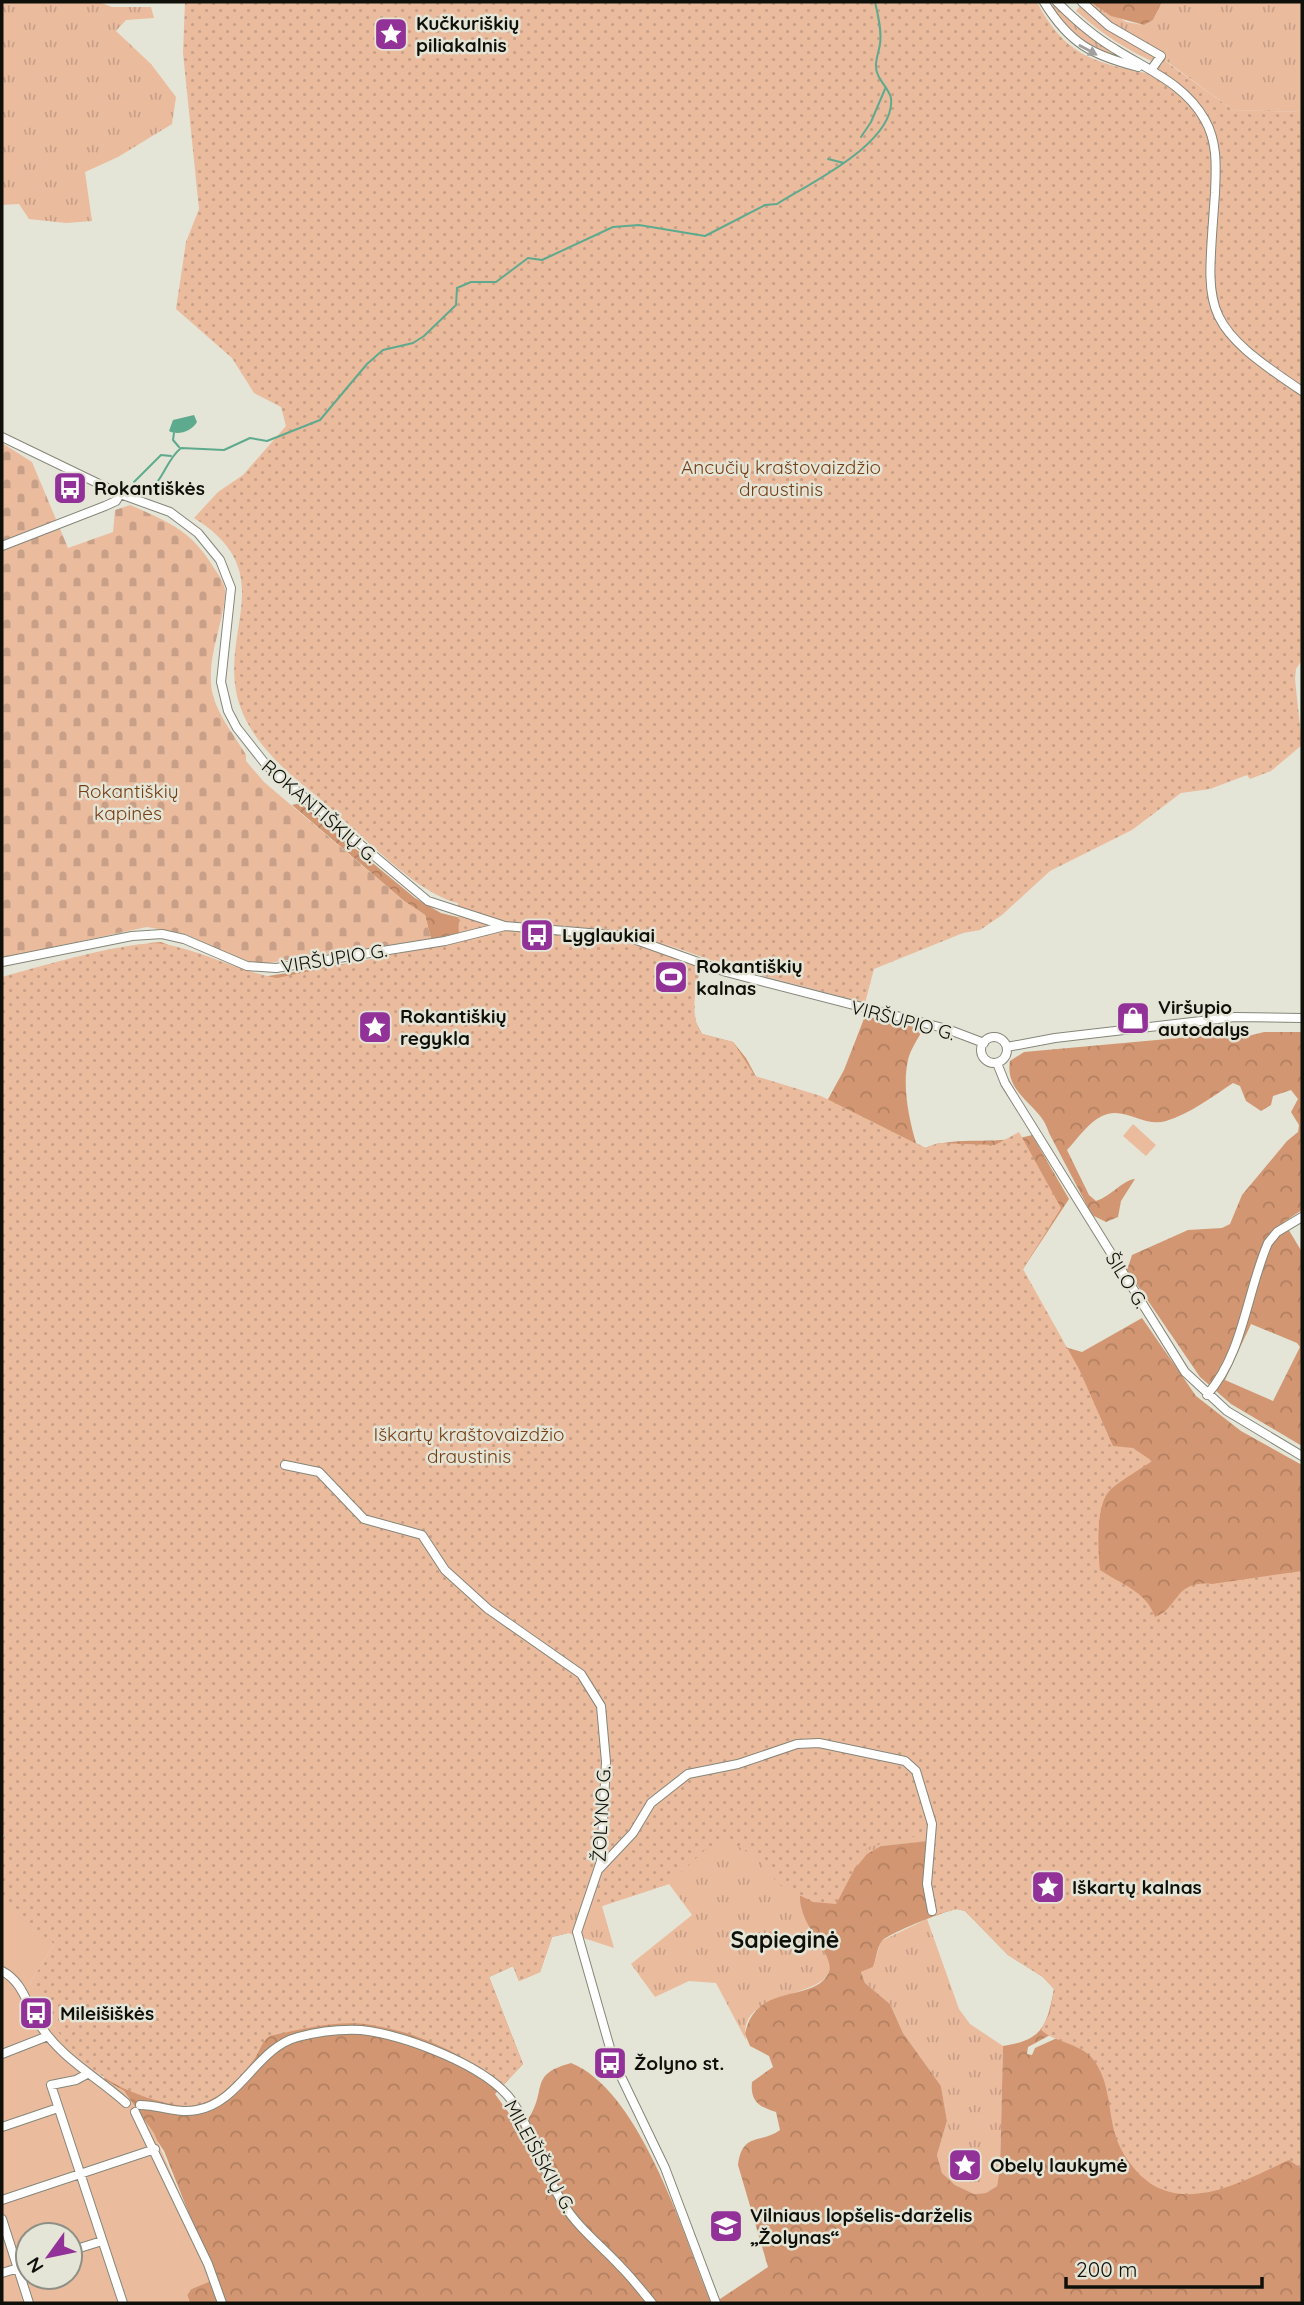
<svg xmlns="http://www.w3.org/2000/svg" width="1304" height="2305" font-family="Quicksand,sans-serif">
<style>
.grass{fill:url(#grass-tufts)}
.forest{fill:url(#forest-crowns);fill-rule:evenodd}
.cemetery{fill:url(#cemetery-stones)}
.park{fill:url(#park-dots)}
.garden{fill:#ebbb9e;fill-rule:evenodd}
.water{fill:#5eaa8e}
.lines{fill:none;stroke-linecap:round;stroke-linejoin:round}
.stream{stroke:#5eaa8e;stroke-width:2}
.minor-casing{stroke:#858679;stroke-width:10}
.minor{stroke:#fff;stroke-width:8}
.oneway{fill:#9f9f9d}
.labels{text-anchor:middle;stroke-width:5;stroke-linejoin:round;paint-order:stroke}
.poi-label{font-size:19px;font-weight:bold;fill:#10100b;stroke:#e4e5d6;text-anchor:start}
.park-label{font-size:19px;fill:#743c13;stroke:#e4e5d6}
.street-label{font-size:19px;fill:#10100b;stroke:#e4e5d6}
.quarter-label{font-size:23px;font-weight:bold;fill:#10100b;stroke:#e4e5d6}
</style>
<defs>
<pattern id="grass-tufts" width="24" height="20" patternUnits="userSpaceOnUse" patternTransform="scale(1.75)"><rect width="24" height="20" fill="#ebbb9e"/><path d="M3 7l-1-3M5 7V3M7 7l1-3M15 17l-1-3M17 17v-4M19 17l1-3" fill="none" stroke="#c8a087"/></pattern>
<pattern id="forest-crowns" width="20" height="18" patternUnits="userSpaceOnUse" patternTransform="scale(1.75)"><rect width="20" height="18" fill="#d29672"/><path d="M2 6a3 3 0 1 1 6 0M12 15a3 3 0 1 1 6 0" fill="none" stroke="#b38061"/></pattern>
<pattern id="cemetery-stones" width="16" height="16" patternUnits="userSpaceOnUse" patternTransform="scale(1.75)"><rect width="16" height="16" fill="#ebbb9e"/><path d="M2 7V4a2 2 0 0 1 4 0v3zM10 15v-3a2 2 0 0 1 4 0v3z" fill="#c8a087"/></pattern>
<pattern id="park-dots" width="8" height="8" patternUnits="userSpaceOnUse" patternTransform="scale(1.75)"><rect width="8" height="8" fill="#ebbb9e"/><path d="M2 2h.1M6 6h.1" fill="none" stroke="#c8a087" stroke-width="1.8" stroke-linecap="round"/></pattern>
</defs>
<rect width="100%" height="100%" fill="#e4e5d6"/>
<path class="grass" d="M2,2H99L112,7H151L154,18L126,20L116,31L151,64L176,97L172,124L118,157L85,172L92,221L66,223L29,219L19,204L2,205Z
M1083,2H1091L1126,22L1144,25L1153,20L1162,2H1302V112L1233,110L1166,61L1160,65C1128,51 1102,34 1076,11Z
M1052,3L1120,58C1096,50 1052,32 1052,3Z
M926,1822L935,1841L881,1846L808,1928C816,1939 830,1951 830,1965C832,2001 735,1987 746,2040L716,1983L689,1981L655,1997L631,1964L692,1915L669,1884L602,1906L614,1948L568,1933L565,1926L560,1883L645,1831Z
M927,1919L959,2009L970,2024L1003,2046L1000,2168L997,2186L986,2193L974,2194L955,2185L942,2173L937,2155L947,2121L941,2086L903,2033L890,2004L865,1983L861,1972L873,1967L881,1941Z"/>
<path class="forest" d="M1091,2H1162L1153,20L1144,25L1111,16Z
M300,803L415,898L441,913L477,922L475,930L431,939L425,915L404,901L292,805Z
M161,942L235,972L262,977L368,960L695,1006L692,1015L702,1034L733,1042L746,1058L798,1154L844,1070L865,1016L923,1029C918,1039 910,1050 908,1060C902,1086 909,1119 916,1143L925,1148C958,1135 997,1146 1032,1135L1069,1199L1023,1269L1017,1290L1065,1347L1082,1352L1142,1318L1196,1396L1241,1431L1302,1465V2303H714L768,2267L738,2165C742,2132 761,2144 780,2130L776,2112C759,2107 750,2101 752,2082L773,2067L769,2056L750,2046L745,2034C755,1982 813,2003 828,1974C838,1956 799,1928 800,1896L858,1865L867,1854L881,1846L929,1841L986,1775L561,1883L565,1926L568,1933L552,1937L540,1972L519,1981L513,1966L489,1977L523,2064L495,2094L516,2123L527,2121C549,2089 527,2075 571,2063C641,2091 684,2236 711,2303H190L187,2295L191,2289L215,2279L164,2151L124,2091L105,2080L54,1944L2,1904V1841L5,1835L2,1833V1207L149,943ZM957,1909L965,1911L1008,1955L1043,1977L1054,1989C1047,2027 1042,2040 1003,2046L1000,2168L997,2186L986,2193L974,2194L955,2185L942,2173L937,2155L947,2121L941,2086L903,2033L890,2004L865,1983L861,1972L873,1967C876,1960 877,1947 882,1941C887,1934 947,1910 957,1909ZM1068,2033L1035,2048L1032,2055L1027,2054L1028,2047L1052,2034Z
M1264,1032H1302V1210L1284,1222L1302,1252V1446L1231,1404L1200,1377L1127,1270L1132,1255L1188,1230L1222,1228L1230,1224L1242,1195L1287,1141L1298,1132L1299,1125L1291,1112L1298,1099L1291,1090L1273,1096L1271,1105L1261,1111L1246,1101L1240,1086L1233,1083C1212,1097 1191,1113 1166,1121C1144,1128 1124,1105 1102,1116C1089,1122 1077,1139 1067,1150L1089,1195L1096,1201C1110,1197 1123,1180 1135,1179L1121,1201L1118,1217L1106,1222L1092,1215L1049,1133C1042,1105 1004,1095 1010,1061L1024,1052L1212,1035L1248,1036ZM1251,1324L1297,1343L1300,1347L1273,1401L1225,1380Z"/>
<path class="cemetery" d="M2,443L32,462L68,548L113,532L115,510L130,505C169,522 191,530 214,568C220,577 227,586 225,597C222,626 209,653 211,683C212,708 233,733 246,755V761L264,782L404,901L425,915L431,939L261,964L243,961L185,934L147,927L2,958Z"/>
<path class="park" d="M185,2H1037C1065,56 1095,63 1151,74L1165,61L1233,110L1302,112V660L1296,669L1295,679L1302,745L1271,771L1250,779L1247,775L1210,789L1181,793L1132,830L1050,871L1002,915L980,930L963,933L874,969L865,1003L727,966L660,942L704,960C696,983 688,1015 702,1034L733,1042L755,1076L821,1096L925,1148L938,1143L995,1145L1019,1132L1061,1208L1023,1269L1079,1369L1113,1446L1133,1448L1152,1461C1139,1470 1123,1479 1111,1489C1095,1503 1098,1550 1100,1570C1121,1584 1147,1592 1155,1617C1179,1609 1173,1580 1212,1584L1302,1571V2169L1289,2160C1245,2180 1183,2217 1140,2175C1129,2163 1120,2151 1115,2134C1108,2109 1110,2080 1092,2058C1079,2043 1056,2043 1041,2030L1050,2013L1054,1989L1043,1977L1008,1955L965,1911L957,1909L935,1915C921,1892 930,1860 933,1836L927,1834L868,1847C861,1853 843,1893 836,1904L813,1902L779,1885L757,1858L729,1841L706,1849L669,1884L602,1906L585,1905L575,1898L569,1901L568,1933L552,1937L540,1972L519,1981L513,1966L489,1977L523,2064L502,2086C468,2055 417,2032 372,2025C341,2019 300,2029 270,2036C261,2042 261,2049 255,2058C244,2074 226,2093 208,2101C189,2110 174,2105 155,2100C90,2081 58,2043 30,1983L54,1944L2,1904V1841L5,1835L2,1833V977C34,968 136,938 164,944C203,951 238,971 277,978L459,941L458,903C417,894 360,833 327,805C309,789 287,774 271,755C258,741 246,724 240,706C215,633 284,574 194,518L218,492L243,475L286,426L281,407L254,393L232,358L176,309L186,242L199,209L183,53Z"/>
<path class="garden" d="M1133,1124L1156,1145L1146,1156L1123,1136Z
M2,1904L54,1944L30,1983L54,2027L74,2052L105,2080L124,2091L154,2133L216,2279L191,2289L187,2295L190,2303H2ZM28,2235H70V2277H28Z"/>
<path class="water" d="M194,415L197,422C192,431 178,436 169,431L173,420Z"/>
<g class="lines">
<path class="stream" d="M861,137L871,122L885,89
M828,159L844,163
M174,433L173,440L179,447
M134,482L161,455L171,456
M147,492C164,480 166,460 181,448L224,450L250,438L267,441L320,420L367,364L383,350L413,343L424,336L456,305L457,288L471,282H496L528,258L542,260L613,227L639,225L705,236L765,205L777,204C808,184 896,143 891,98C889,88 875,78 876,65C876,58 879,51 880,44C882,31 878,15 875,2"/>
<g class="minor-casing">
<path id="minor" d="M1044,2C1070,44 1092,55 1138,67
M1057,2C1075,20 1093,36 1115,49C1148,70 1185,84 1205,120C1218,143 1216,168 1215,193C1207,312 1197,321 1302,391
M1082,2L1109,26L1161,56L1151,70
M2,437L120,494L170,512L198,533L220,560L231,588L221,682L228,711L237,728L267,766L428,901L505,926L625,936L726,972L947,1029L984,1043
M2,546L105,506L116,501L120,494
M2,962L132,936L162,934L184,939L247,966L276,968L445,941L505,926
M981 1050a13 13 0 1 1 26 0a13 13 0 1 1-26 0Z
M1007,1047L1055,1038L1235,1017L1302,1018
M997,1063L1005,1083L1185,1372L1227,1411L1302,1456
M1207,1395C1244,1352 1246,1294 1268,1243L1277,1232L1302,1217
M285,1465L319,1472L364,1519L422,1535L445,1570L488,1609L581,1674L601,1706L606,1762L601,1861L577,1932L614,2062L665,2168L716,2303
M599,1869L633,1833L651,1803L688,1774L738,1764L797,1744L819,1743L905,1761L916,1771L932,1824L927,1884L932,1911
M2,1971C23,1982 26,2003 38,2022C60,2058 96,2076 126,2103
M2,2054L48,2036
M87,2074L76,2080L51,2085L123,2303
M140,2105C160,2105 177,2114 197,2110C241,2102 256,2048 298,2037C317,2032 342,2029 361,2030C404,2035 486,2065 512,2101C534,2133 543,2173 564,2205C579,2229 602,2246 621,2267C632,2278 642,2291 652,2303
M135,2112L208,2264L222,2303
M2,2127L58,2108
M2,2200L155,2149
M2,2219L29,2303
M70,2251L102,2241
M2,2273L28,2265"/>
</g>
<use href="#minor" class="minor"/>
</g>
<defs><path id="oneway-solid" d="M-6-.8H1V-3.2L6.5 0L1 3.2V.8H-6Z" transform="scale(1.75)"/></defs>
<use class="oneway" href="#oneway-solid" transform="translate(1088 50) rotate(29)"/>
<defs>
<g id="sight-square" transform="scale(1.75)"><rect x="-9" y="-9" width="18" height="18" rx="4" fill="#923198" stroke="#e4e5d6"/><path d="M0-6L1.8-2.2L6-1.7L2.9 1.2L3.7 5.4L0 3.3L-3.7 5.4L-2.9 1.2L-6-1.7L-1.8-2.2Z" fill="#fff"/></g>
<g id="bus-square" transform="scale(1.75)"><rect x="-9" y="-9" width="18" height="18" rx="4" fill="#923198" stroke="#e4e5d6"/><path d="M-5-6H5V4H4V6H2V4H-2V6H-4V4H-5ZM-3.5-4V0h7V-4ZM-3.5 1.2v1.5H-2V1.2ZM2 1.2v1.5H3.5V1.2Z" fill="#fff"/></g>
<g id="stadium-square" transform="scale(1.75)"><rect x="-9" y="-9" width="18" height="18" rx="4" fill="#923198" stroke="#e4e5d6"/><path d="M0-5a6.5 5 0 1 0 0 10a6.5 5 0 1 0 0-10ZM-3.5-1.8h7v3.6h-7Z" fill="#fff"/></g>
<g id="shop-square" transform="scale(1.75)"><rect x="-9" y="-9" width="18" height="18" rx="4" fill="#923198" stroke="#e4e5d6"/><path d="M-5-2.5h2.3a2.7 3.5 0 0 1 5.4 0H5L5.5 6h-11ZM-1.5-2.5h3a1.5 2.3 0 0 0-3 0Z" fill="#fff"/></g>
<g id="school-square" transform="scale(1.75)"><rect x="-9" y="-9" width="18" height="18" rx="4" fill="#923198" stroke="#e4e5d6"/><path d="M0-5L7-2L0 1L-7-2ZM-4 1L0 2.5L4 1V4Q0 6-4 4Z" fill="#fff"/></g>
</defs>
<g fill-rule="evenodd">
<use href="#sight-square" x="391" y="34"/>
<use href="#bus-square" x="70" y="488"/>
<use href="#bus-square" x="537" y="935"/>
<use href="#stadium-square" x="671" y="977"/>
<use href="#shop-square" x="1133" y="1018"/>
<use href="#sight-square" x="375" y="1027"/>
<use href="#sight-square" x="1048" y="1887"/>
<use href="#bus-square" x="36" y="2013"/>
<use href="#bus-square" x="610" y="2063"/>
<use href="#sight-square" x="965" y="2165"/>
<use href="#school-square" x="726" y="2226"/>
</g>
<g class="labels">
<g class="poi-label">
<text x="416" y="30">Kučkuriškių<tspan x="416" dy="22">piliakalnis</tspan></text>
<text x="94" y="495">Rokantiškės</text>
<text x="562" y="942">Lyglaukiai</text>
<text x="696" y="973">Rokantiškių<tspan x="696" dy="22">kalnas</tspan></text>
<text x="1158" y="1014">Viršupio<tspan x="1158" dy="22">autodalys</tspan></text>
<text x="400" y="1023">Rokantiškių<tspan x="400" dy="22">regykla</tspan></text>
<text x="1072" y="1894">Iškartų kalnas</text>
<text x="60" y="2020">Mileišiškės</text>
<text x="634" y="2070">Žolyno st.</text>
<text x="990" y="2172">Obelų laukymė</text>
<text x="750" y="2222">Vilniaus lopšelis-darželis<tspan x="750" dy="22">„Žolynas“</tspan></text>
</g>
<g class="park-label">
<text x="781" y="474">Ancučių kraštovaizdžio<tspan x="781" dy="22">draustinis</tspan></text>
<text x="128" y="798">Rokantiškių<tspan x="128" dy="22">kapinės</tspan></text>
<text x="469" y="1441">Iškartų kraštovaizdžio<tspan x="469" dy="22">draustinis</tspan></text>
</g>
<g class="street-label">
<text transform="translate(320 811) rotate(41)" y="7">ROKANTIŠKIŲ G.</text>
<text transform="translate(334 958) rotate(-9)" y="7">VIRŠUPIO G.</text>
<text transform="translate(903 1020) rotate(15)" y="7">VIRŠUPIO G.</text>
<text transform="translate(1127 1280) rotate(58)" y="7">ŠILO G.</text>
<text transform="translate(601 1814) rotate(-87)" y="7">ŽOLYNO G.</text>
<text transform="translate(540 2156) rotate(61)" y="7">MILEIŠIŠKIŲ G.</text>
</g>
<g class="quarter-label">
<text x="785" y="1948">Sapieginė</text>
</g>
</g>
<rect width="1304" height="2305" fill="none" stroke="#10100b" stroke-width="7"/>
<g transform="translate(49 2256) rotate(237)"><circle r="33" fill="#e4e5d6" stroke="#8f9085" stroke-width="2"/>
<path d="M0-5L12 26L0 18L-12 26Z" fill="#923198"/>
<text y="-10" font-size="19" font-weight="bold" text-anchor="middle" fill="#10100b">N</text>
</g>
<path d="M1066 2277v10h196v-10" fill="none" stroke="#10100b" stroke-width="3.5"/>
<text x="1076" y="2277" font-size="21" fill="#10100b" stroke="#e4e5d6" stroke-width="5" paint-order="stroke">200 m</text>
</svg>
